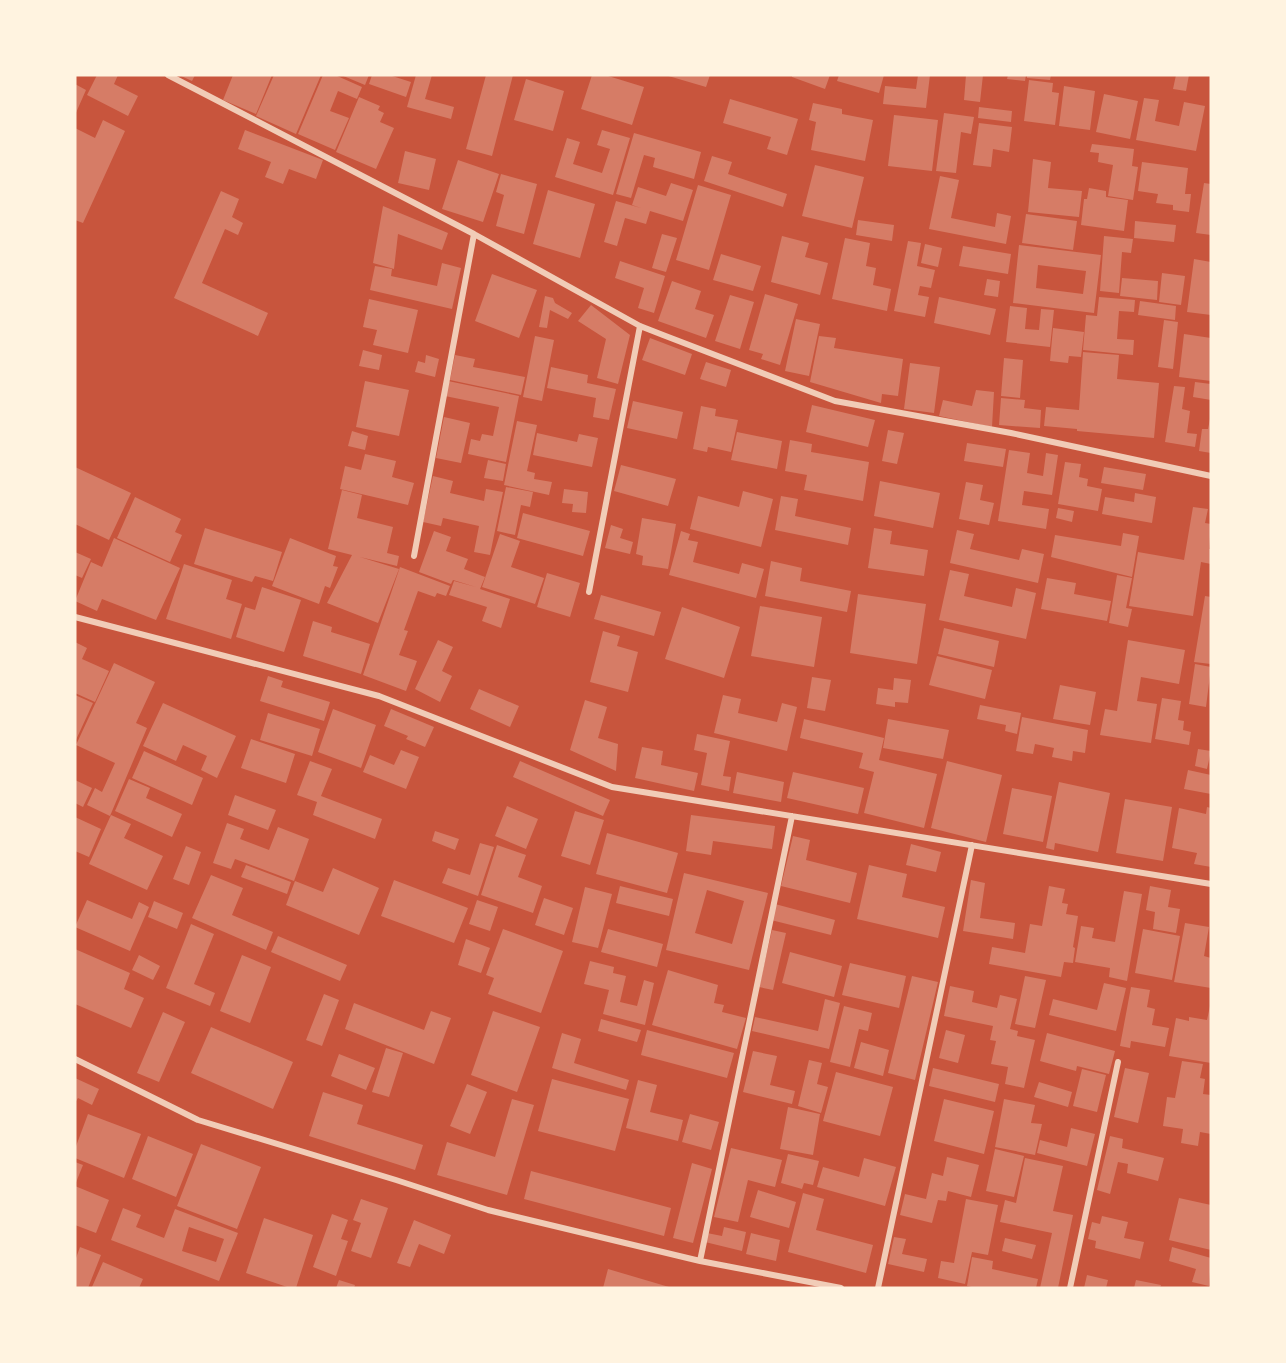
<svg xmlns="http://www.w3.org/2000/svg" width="1286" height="1363" font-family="'Space Grotesk',sans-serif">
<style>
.building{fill:#d67c66;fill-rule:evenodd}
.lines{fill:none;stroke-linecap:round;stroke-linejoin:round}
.minor{stroke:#f1ccb7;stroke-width:6}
</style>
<rect width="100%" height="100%" fill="#c8553d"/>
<path class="building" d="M97,75H118L114,84L138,96L128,116L87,95Z
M179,75H195L192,81Z
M233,75H272L256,114L223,100Z
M274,75H321L296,134L256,116Z
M323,75H335L362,87L357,99L338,91L330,111L349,118L335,150L298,134Z
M341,75H369L365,85Z
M372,75H389L411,82L406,97L369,84Z
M416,75H432L425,99L454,107L451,119L407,107Z
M486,75H513L492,156L466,149Z
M592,75H605L644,87L632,125L581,109Z
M665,75H710L706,87Z
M792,75H830L825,89L792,77Z
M839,75H884L879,93L837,81Z
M918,75H930L926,108L883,104L885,86L916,89Z
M966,75H983L980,102L964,100Z
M1008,75H1026L1025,81L1007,79Z
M1027,75H1051L1050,80L1027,78Z
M1176,75H1189L1186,91L1173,89Z
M526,79L564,91L553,131L514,120Z
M1029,80L1053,83L1052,92L1059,93L1055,125L1024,121Z
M75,84L86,90L75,115Z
M1064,86L1095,91L1090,130L1059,126Z
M1104,94L1138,101L1130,139L1096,132Z
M359,97L380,106L378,110L384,113L380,122L394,128L376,169L336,152Z
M1144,98L1159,100L1155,121L1179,126L1184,102L1205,106L1196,151L1136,140Z
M730,99L798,119L787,155L767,149L771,137L723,123Z
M813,103L842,109V114L873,120L865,161L811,150L816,122L809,120Z
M979,107L1012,111L1011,122L978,118Z
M944,113L974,117L971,134L961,132L956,173L936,171Z
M894,115L938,120L932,171L888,166Z
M103,120L125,131L83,223L75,220V128L95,138Z
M979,123L1012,127L1009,152L993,149L991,167L973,165Z
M245,130L323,160L316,179L289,169L283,184L265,177L271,162L238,149Z
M602,130L630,138L613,195L555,177L567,138L580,142L573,164L602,173L610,149L597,145Z
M634,133L701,152L694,179L653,167L655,158L644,155L631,198L616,194Z
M1092,144L1134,149L1132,166L1138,167L1133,200L1108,196L1113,165L1098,162L1099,153L1090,152Z
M405,151L436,159L429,190L398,183Z
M712,156L732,162L728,174L787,194L783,207L704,181Z
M1033,159L1051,162L1048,188L1082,191L1079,217L1028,212Z
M458,160L499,174L483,222L442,209Z
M1142,162L1188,168L1185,194H1191L1189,212L1173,210V205L1156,203L1158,194L1138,191Z
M815,165L864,177L852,228L802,216Z
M501,174L537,184L524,234L496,226L504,195L496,192Z
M940,176L959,180L951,218L995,227L997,213L1011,216L1006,244L929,229Z
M671,183L693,190L683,221L650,211L646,224L625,218L617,246L604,242L616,201L641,208L632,205L638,187L666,196Z
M1204,183L1211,184V235L1196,233Z
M698,185L731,195L709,270L676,260Z
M1089,188L1106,191V197L1128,200L1124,231L1081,225L1084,199H1087Z
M548,190L595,204L580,258L533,244Z
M221,191L239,199L232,217L243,223L238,235L225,229L202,283L268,313L258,336L174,298Z
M383,206L448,233L442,250L398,234L394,269L373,263Z
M1026,214L1077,221L1073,250L1022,243Z
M858,220L894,225L892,241L856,235Z
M1135,221L1176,225L1174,242L1134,238Z
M662,234L677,238L666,272L652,268Z
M782,236L809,243L805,257L828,263L820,295L771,282Z
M1104,236L1133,239L1131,253L1122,252L1119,293L1100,291Z
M845,238L870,243L866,266L876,268L873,285L891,289L887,311L832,299Z
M908,241L921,243L917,266L935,270L931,288L920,286L918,295L929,297L925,317L894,311Z
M925,244L942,248L938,267L921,263Z
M1019,245L1101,255L1094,313L1013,303ZM1038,265L1086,271L1083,294L1036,288Z
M963,246L1011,254L1008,274L959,266Z
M721,254L761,266L753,291L713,280Z
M1194,259L1211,262V315L1187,312Z
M620,261L665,276L654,313L638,308L644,288L615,278Z
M442,263L461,268L452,309L370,290L375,266L392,269L391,276L437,286Z
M1162,273L1185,276L1181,305L1159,302Z
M492,274L537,290L519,338L475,321Z
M1122,278L1158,281L1157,300L1120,296Z
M987,279L1000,281L998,297L984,295Z
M672,281L701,291L695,309L714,315L706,338L658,321Z
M765,294L798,304L780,365L761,359L763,354L749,350Z
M730,295L754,302L740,349L715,341Z
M545,296L553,298L555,303L572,313L568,319L550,310L547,328L539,327Z
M939,297L996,309L990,335L934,323Z
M1099,297L1135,300L1134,312L1119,311L1117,339L1134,340L1133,355L1083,350L1086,315L1097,316Z
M369,299L418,310L408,353L373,345L377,330L363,327Z
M1140,301L1176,306L1175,320L1138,315Z
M591,305L630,335L618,384L597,378L606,339L578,321Z
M1010,306L1027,308L1025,329L1039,330L1041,309L1054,310L1050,347L1006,342Z
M796,319L820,324L809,376L785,371Z
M1164,320L1178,322L1173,369L1158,367Z
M1053,328L1084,332L1081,357L1069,356L1068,363L1050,361Z
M1184,334L1211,338V381L1179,377Z
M535,336L554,340L542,401L523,397Z
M819,336L836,338L834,348L903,359L898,396L882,394L881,403L810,382Z
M650,338L692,354L685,375L642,360Z
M363,350L382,355L379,370L359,366Z
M1083,352L1119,355L1117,379L1159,383L1154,438L1077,431V429L1044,426L1046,407L1079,410Z
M426,355L439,359L435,377L415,372L418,361L425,363Z
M455,355L475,359L473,367L525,377L521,395L450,380Z
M1004,358L1023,360L1020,398L1001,396Z
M706,362L731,370L726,387L700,379Z
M910,363L940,367L934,413L904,409Z
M551,367L588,375L587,383L616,389L609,420L593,417L596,398L547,388Z
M365,381L409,390L399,436L356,427Z
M448,381L519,396L506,462L468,454L471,439L480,441L482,434L493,436L499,407L445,396Z
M1195,382L1211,384V400L1193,397Z
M1174,386L1185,387L1182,409L1190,411L1187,433L1197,434L1195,447L1165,442Z
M976,390L994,392L992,427L939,416L943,400L972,406Z
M1001,398L1025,400L1024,408L1041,410L1040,428L999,425Z
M633,401L683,412L677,439L627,428Z
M812,405L875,420L868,447L806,432Z
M701,406L716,409L715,416L738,420L731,452L708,447L707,452L693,449Z
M444,417L470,423L461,463L436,458Z
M1210,419H1211V453L1199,451L1202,429H1208Z
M517,421L537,425L527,471L535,473L534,479L552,482L549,495L504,485Z
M888,430L904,433L897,464L882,461Z
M352,431L368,436L365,450L348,446Z
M737,432L782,441L777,469L731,460Z
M537,433L577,442L579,434L598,438L592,467L533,455Z
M790,440L812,444L811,452L869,462L863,501L804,490L807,475L785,471Z
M967,443L1006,449L1003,467L964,461Z
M1009,450L1030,453L1027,473L1043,476L1046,453L1058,455L1052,495L1024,491L1022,505L1049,509L1046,529L998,521Z
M365,454L396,461L392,477L414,483L408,505L340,489L345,466L361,470Z
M488,460L506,464L503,481L484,478Z
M1065,462L1081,464L1079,477L1088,479L1087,486L1102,489L1098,511L1058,504Z
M621,465L676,479L668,506L614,491Z
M75,467L131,493L109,540L75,524Z
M1104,467L1146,474L1143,490L1101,483Z
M433,476L453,481L450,493L484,501L486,489L503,492L490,555L474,552L479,526L443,518L441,526L423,522Z
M880,481L940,493L933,528L874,516Z
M966,482L983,485L980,500L994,503L989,525L959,519Z
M506,487L533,492L530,507L521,505L515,535L497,531Z
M564,489L588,492L586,513L572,512L573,504L562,503Z
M342,490L362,495L357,518L393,527L387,553L399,556L397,566L360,557L399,569L378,623L327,603L352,555L328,549Z
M743,491L773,499L761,547L690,529L698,496L739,507Z
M1135,493L1156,497L1152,523L1102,514L1105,497L1134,502Z
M781,496L798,499L795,516L851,528L848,545L775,530Z
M135,497L181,519L175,532L182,535L170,562L117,538Z
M1193,507L1208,509L1205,523L1211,524L1209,549H1211V564L1201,562L1193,616L1129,606L1138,552L1184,560Z
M1058,508L1074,511L1072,522L1056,518Z
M523,513L590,531L583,556L517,538Z
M642,518L676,524L668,569L642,565L643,556L636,554Z
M611,525L623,529L620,538L633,542L630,554L605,548Z
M205,528L282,552L273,581L255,576L252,582L194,564Z
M874,528L892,531L890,544L928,550L924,576L868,568Z
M957,530L974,534L970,549L1019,560L1022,549L1044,554L1038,583L950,563Z
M434,531L451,537L446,551L468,559L464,569L485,577L480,589L510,599L501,628L482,621L487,607L449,595L454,581L476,587L453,580L451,584L419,572Z
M681,531L690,534L688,540L698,542L693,562L739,574L742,563L764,569L756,598L669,575Z
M1123,533L1139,536L1132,577L1051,557L1055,535L1121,546Z
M500,534L520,541L511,567L544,578L535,604L482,587Z
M114,538L180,568L156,620L102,599L97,611L75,601L91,562L102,567Z
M290,538L336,556L333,566L338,567L330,588L325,586L319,604L272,586Z
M75,552L91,559L82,578L75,575Z
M771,561L802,568L800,581L851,591L847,612L765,596Z
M184,564L232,580L226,599L242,604L231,639L166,619Z
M400,567L450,586L446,596L437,593L435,597L418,591L404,630L408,631L399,655L417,661L406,691L363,675Z
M950,570L969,574L964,596L1012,607L1016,588L1036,593L1026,639L939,620Z
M547,573L580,583L570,617L537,607Z
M1117,575L1132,578L1126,608L1132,609L1128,627L1109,623Z
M1047,578L1076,583L1074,594L1111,601L1107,621L1041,609Z
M262,587L301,600L284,652L236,637L245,607L255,610Z
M858,594L926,604L917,664L850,653Z
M601,595L661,612L654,636L594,619Z
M1205,596L1211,597V664L1194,662Z
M760,606L822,617L814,667L751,656Z
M682,607L740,627L724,678L665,659Z
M313,621L332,627L331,632L370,644L361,674L303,656Z
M944,628L999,641L994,667L938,654Z
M603,631L620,636L617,646L638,652L628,692L590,682Z
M438,640L453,647L442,671L452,676L440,702L415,689Z
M1128,640L1185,650L1179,684L1141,677L1137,701L1157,704L1151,743L1100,735L1105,709L1117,711Z
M75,642L87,648L82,659L109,671L95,702L75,693Z
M937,656L992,670L985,699L929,685Z
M114,663L155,682L136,723L147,728L110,816L87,805L95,788L102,792L115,763L76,745Z
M1195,664L1211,667L1206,707L1189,704Z
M268,676L283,681L281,687L330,702L324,721L260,701Z
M812,677L831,680L825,711L807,708Z
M894,678L911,680L908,703L895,702V707L876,704L878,688L893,690Z
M1060,685L1096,692L1090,725L1053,719Z
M479,689L519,706L510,727L470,709Z
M75,695L93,703L75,742Z
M723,695L741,699L738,713L777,722L782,703L797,707L787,751L714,733Z
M1162,698L1181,701L1178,720L1184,721L1183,730L1191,732L1189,745L1155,739Z
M585,700L607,707L598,738L618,744L616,771L570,750Z
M163,703L236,736L217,778L201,770L207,756L183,745L176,761L143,746Z
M980,705L1021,713L1017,734L1005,731L1006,725L977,719Z
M333,709L376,725L361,768L318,752Z
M391,709L434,727L425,747L406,739L408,736L384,726Z
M268,713L320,729L312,756L260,740Z
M1022,717L1088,730L1085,753L1073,751L1072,761L1052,757L1054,748L1035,744L1033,754L1016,751Z
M804,719L884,738L879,760L937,774L924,828L864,813L874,772L859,768L863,753L800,738Z
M888,719L949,730L943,759L883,748Z
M697,734L730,741L723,776L731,777L729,791L701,785L707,753L694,750Z
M251,739L295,754L286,783L241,768Z
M642,747L663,751L661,765L698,773L694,791L635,778Z
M1198,749L1211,751L1207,769L1195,766Z
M401,750L419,757L406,789L363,772L370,755L394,765Z
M144,751L203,778L192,805L132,778Z
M310,761L332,769L321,796L382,819L375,839L313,815L317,802L297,795Z
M520,761L610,800L603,816L513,777Z
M947,761L1002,775L986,842L931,828Z
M1188,770L1211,775V794L1184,789Z
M737,772L784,782L781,802L733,793Z
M793,772L864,788L858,814L787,798Z
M129,779L150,788L146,798L182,814L172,837L115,811Z
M75,780L92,788L83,807L75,803Z
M1059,782L1110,793L1098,852L1055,843L1054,850L1046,848Z
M1012,788L1052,796L1043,842L1003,834Z
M235,795L276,810L268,830L228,815Z
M1125,799L1172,807L1163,861L1116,853Z
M507,806L538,819L526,849L495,836Z
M1207,807L1211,808V867L1194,864L1197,853L1172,848L1179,808L1206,814Z
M575,811L604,820L590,865L561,856Z
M111,815L131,824L124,838L163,856L147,890L89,864Z
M691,815L775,826L772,849L713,841L711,855L686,851Z
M75,817L101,829L89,857L75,851Z
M227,823L244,829L240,839L269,850L278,827L309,839L294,881L235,859L231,869L213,863Z
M435,831L459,839L455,850L432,841Z
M607,833L678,853L667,893L596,874Z
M793,836L810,840L806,860L857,873L850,903L781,886Z
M480,843L494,847L478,896L442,883L448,868L470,875Z
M911,844L941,852L936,872L906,865Z
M497,845L526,855L518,877L542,886L533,913L481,895Z
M186,846L201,852L189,885L173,879Z
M246,865L291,882L287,894L241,877Z
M869,865L907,874L902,897L945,907L938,938L857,919Z
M333,868L379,888L359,935L286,905L295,881L323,892Z
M684,873L768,893L749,970L666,950ZM707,890L744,901L732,944L695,933Z
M211,875L243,888L232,915L273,932L266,950L192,918Z
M394,880L468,908L454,943L381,916Z
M971,880L985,883L980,918L1015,923L1013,939L963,931Z
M620,886L673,899L669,916L616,903Z
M1049,886L1065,889L1062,903L1068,904L1066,914L1078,916L1073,947L1075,948L1073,963L1064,962L1061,977L989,964L992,947L1025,953L1030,924L1042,926Z
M1150,886L1171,890L1168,907L1180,909L1176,933L1153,929L1155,912L1146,910Z
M585,887L612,894L598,948L572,942Z
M1124,891L1142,894L1127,981L1109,977L1110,968L1075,962L1081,926L1094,928L1092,938L1115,942Z
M544,898L573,908L564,935L535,925Z
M87,900L132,919L139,902L149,907L130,951L75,927Z
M477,900L498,907L490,931L469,924Z
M154,901L183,913L177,929L148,917Z
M775,904L835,920L831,935L771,920Z
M1185,923L1209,927L1204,956L1211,958V988L1174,982Z
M191,924L214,934L194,984L215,993L210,1006L166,988Z
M503,929L563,951L541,1013L488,994L494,978L486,975Z
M608,929L663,944L657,967L601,952Z
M1143,929L1180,936L1172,980L1135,973Z
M772,930L786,933L773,990L759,987Z
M278,936L347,965L340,981L271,952Z
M466,939L490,948L481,973L458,965Z
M75,949L130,973L124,989L144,998L131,1028L75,1004Z
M790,952L842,966L834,997L782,983Z
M139,955L160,966L153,980L132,970Z
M242,955L271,967L250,1023L220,1011Z
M590,961L614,967L613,973L626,976L620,1002L637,1006L644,980L654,983L645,1025L603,1014L609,990L584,984Z
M850,963L906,976L899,1008L842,995Z
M668,970L718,985L714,1003L724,1005L722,1012L746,1018L737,1049L652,1025Z
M912,976L938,982L915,1080L888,1073Z
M1025,976L1046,980L1035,1028L1015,1024Z
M1104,983L1126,988L1116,1031L1049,1015L1053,999L1097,1010Z
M950,986L974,991L972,1002L997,1008L1000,995L1017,999L1010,1029L1018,1031L1017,1036L1035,1040L1024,1088L1005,1084L1008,1067L991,1064L996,1041L990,1040L993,1026L944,1016Z
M1131,987L1150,990L1147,1007L1155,1009L1152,1025L1169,1028L1165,1047L1131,1041L1130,1048L1120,1046Z
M324,994L339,1000L322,1046L306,1040Z
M825,999L840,1003L829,1049L752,1031L755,1017L818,1031Z
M354,1003L424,1030L431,1011L451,1018L434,1064L345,1029Z
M844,1006L872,1013L868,1031L859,1029L850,1067L830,1062Z
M1210,1006L1211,1063L1169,1056L1176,1018L1189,1021V1017L1207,1020Z
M493,1011L540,1027L517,1092L471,1075Z
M163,1012L185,1022L159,1082L137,1073Z
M601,1019L641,1030L637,1042L598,1031Z
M211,1027L293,1062L273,1109L191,1073Z
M647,1030L734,1053L727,1078L641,1055Z
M946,1030L965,1035L958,1063L939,1058Z
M562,1033L581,1039L574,1063L629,1080L626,1090L552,1068Z
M1047,1033L1115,1051L1109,1074L1077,1066L1076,1071L1040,1061Z
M861,1042L889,1050L883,1076L854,1068Z
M386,1048L403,1053L389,1097L372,1092Z
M753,1051L777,1056L770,1085L795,1091L792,1104L743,1092Z
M339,1054L375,1068L366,1090L331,1076Z
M809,1060L822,1063L817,1084L828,1087L821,1113L798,1106Z
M1182,1061L1203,1064L1200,1078L1205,1079L1203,1094L1211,1095V1134L1200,1132L1198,1146L1181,1143L1183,1129L1163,1126L1167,1097L1175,1098Z
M933,1068L999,1084L995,1102L929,1086Z
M1125,1068L1149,1073L1138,1123L1114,1117Z
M1082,1069L1106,1075L1097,1112L1073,1106Z
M836,1072L893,1087L880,1136L823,1121Z
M75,1078L99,1089L92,1105L78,1098L75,1103Z
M552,1079L629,1099L615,1151L538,1131Z
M638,1080L657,1085L650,1112L683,1120L678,1141L626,1128Z
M1039,1082L1072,1092L1068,1107L1034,1097Z
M467,1084L487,1092L470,1134L450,1126Z
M323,1092L363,1105L357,1124L423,1145L415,1170L309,1136Z
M512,1099L534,1105L507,1195L437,1175L447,1142L495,1157Z
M944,1099L994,1111L984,1154L934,1141Z
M1004,1099L1035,1105L1031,1123L1042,1124L1035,1155L995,1147Z
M788,1107L820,1114L813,1155L780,1149Z
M88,1114L141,1134L124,1178L75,1158V1149Z
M690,1114L719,1122L711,1150L682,1142Z
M1071,1128L1095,1134L1087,1166L1037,1153L1040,1140L1067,1147Z
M148,1136L193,1154L176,1197L132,1179Z
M1110,1136L1123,1139L1122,1148L1164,1158L1158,1181L1127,1173L1128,1164L1118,1162L1110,1194L1097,1190Z
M201,1144L261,1167L237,1229L177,1206Z
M731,1148L782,1160L775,1187L748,1180L738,1222L714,1217Z
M995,1149L1024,1156L1014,1197L986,1191Z
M788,1154L819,1161L813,1185L804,1183L802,1189L781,1183Z
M947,1157L979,1165L971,1197L948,1191L946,1201L938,1200L932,1223L900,1215L905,1194L926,1199L932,1173L943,1176Z
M864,1158L896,1167L885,1206L817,1187L823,1167L859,1177Z
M1025,1158L1063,1166L1053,1211L1073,1215L1058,1288H1040L1052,1233L1000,1222L1005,1200L1016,1203Z
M75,1162L83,1165L75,1185Z
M692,1163L712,1169L693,1243L673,1238Z
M531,1171L671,1208L664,1236L524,1199Z
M75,1186L109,1200L96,1233L75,1225Z
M758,1190L796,1202L789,1228L750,1217Z
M803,1193L824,1199L816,1230L873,1245L866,1273L788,1252Z
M1179,1198L1211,1205V1250L1169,1240Z
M361,1199L388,1208L371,1258L351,1251L361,1223L353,1220Z
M966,1199L998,1205L988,1255L972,1252L965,1284L938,1278L941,1261L954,1263Z
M123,1208L141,1215L136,1227L164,1238L175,1209L238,1233L219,1281L111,1240ZM189,1227L224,1239L216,1262L182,1251Z
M332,1214L348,1220L341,1239L348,1241L336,1276L313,1267Z
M1102,1216L1128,1222L1124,1238L1144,1242L1140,1259L1095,1248L1096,1241L1088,1239L1092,1222L1100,1224Z
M264,1218L313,1235L296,1288H290L246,1273Z
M414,1220L451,1235L444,1254L419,1244L410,1267L397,1263Z
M724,1227L746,1232L742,1251L705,1242L707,1233L722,1236Z
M751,1233L780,1240L776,1261L746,1254Z
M894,1237L906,1239L902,1254L927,1259L924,1272L888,1264Z
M1005,1238L1036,1245L1032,1259L1002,1251Z
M80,1247L101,1255L88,1288H75V1261Z
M1172,1247L1211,1258L1209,1286L1192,1282L1196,1269L1169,1261Z
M972,1257L993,1261L992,1269L1038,1279L1036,1288H976L967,1286Z
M103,1262L143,1279L139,1288L92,1287Z
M608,1269L669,1287V1288H603Z
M1087,1275L1108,1280L1106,1288H1084Z
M339,1280L355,1285L354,1288H336Z
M1136,1280L1161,1285L1160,1288H1134Z"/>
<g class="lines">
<path class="minor" d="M168,75L474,234L640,326L663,335L835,401L1011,433L1211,476
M414,556L474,234
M589,592L640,326
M75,617L379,696L612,787L1211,884
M75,1059L198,1120L396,1180L488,1210L700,1261L841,1288
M700,1261L792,816
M878,1288L972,845
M1070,1288L1118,1062"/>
</g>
<rect width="1286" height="1363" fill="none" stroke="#fff3e0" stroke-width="153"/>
</svg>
